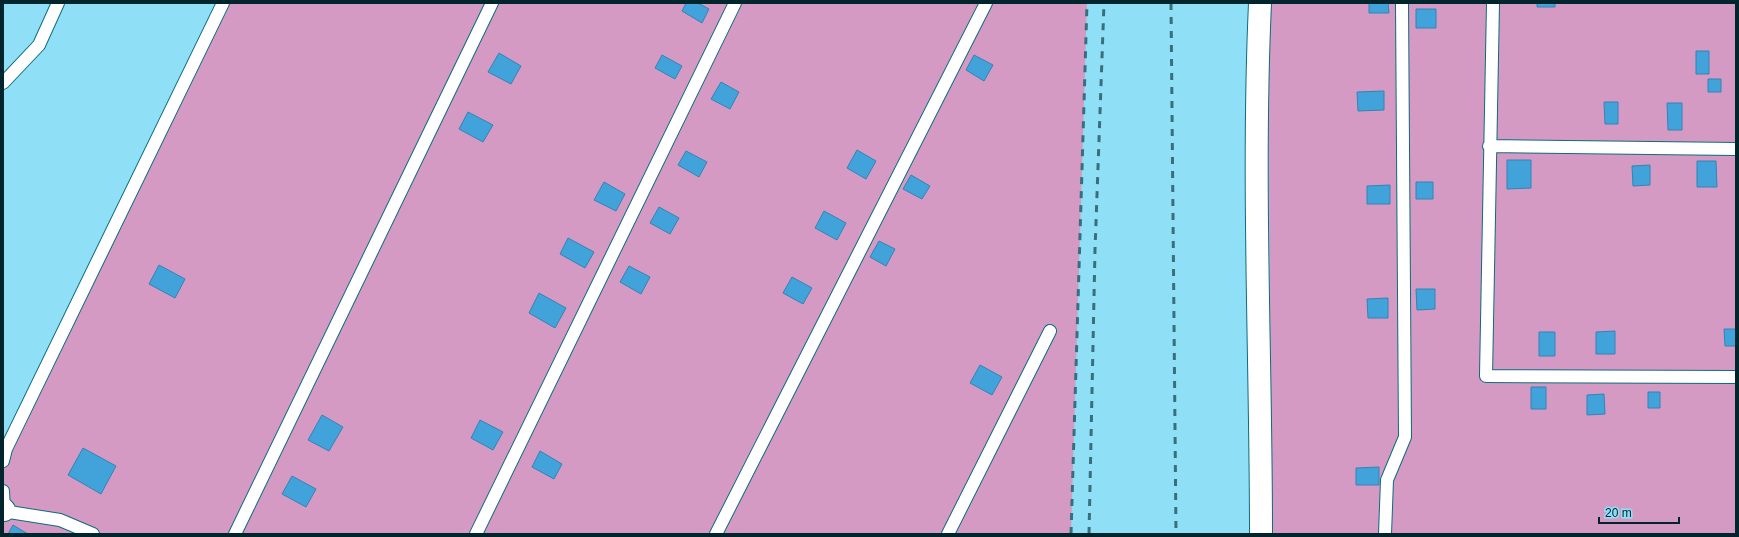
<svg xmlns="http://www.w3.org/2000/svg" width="1739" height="537" font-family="Arial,sans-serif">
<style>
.green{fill:#d49ac3}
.building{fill:#42a3db;stroke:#3184b3}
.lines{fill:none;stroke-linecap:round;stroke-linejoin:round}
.service-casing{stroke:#0c6c80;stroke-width:14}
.minor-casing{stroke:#0c6c80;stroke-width:24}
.service{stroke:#fff;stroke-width:12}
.minor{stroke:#fff;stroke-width:22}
.rail{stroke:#396f7d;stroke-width:3;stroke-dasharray:7 7;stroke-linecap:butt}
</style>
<rect width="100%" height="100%" fill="#8fe0f7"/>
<path class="green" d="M217,3H1087L1071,534H3V453Z
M1270,3H1736V534H1272L1268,82Z"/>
<path class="building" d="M686,3H698L709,9L702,23L682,11Z
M1369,3H1388L1389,13H1369Z
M1537,3H1555V7H1537Z
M1416,9H1436V28H1416Z
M1696,51H1709V74H1696Z
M499,53L521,66L511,84L488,72Z
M662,55L682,66L675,79L655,68Z
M974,55L993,65L984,81L966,70Z
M1708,79H1721V92H1708Z
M721,82L739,92L730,109L711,99Z
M1384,91V110L1358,111L1357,92Z
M1604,102H1618V124H1605Z
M1667,103H1682V130H1668Z
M468,112L493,125L483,142L459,129Z
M857,150L876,161L866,179L847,168Z
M686,151L707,162L699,177L678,165Z
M1507,160H1531V188L1507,189Z
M1697,161H1716L1717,187H1697Z
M1650,165V185L1633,186L1632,166Z
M911,175L930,186L922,199L903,189Z
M604,182L625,194L616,211L594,200Z
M1416,182H1433V199H1416Z
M1390,185V204H1367V186Z
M659,207L679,218L670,234L650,223Z
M824,211L846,223L837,240L815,228Z
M568,238L594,252L585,268L560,254Z
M879,241L895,249L886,266L870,257Z
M159,265L185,279L175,298L149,284Z
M629,266L650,277L641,294L620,282Z
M792,277L812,288L803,304L783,293Z
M1416,289H1435V309L1417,310Z
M539,293L566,308L555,328L529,313Z
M1388,298V318H1368L1367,299Z
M1724,329H1736V346H1725Z
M1615,331V354H1596V332Z
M1539,332H1555V356H1539Z
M980,365L1002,377L992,395L970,383Z
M1531,387H1546V409H1531Z
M1648,392H1660V408H1648Z
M1604,394L1605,414L1587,415V395Z
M322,415L343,427L329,451L308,440Z
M480,420L503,432L493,450L471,438Z
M83,448L116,466L101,494L68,475Z
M540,451L562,464L554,479L532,467Z
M1379,467V485H1356V468Z
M292,476L316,489L306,507L282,494Z
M13,525L28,534H8Z"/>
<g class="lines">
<g class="service-casing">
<path id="service" d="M1493,3L1486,376L1736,377
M3,83L39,45L58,3
M1489,146L1736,149
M3,461L6,449L223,3
M3,491L4,510
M3,511L60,520L93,534
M235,534L492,3
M476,534L735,3
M716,534L986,3
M948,534L1050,331
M1385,534L1387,480L1405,437L1402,3"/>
</g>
<g class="minor-casing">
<path id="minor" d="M1260,3C1252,180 1261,357 1261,534
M3,509L4,510"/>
</g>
<use href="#service" class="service"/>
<use href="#minor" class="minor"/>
<path class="rail" d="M1171,3L1176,534
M1071,534L1087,3
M1089,534L1095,250L1104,3"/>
</g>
<rect width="1739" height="537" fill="none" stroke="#01252d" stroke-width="8"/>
<path d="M1599 517v6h80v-6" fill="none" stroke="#01252d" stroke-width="2"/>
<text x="1605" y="517" font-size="12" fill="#01252d" stroke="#8fe0f7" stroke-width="3" paint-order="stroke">20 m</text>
</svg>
